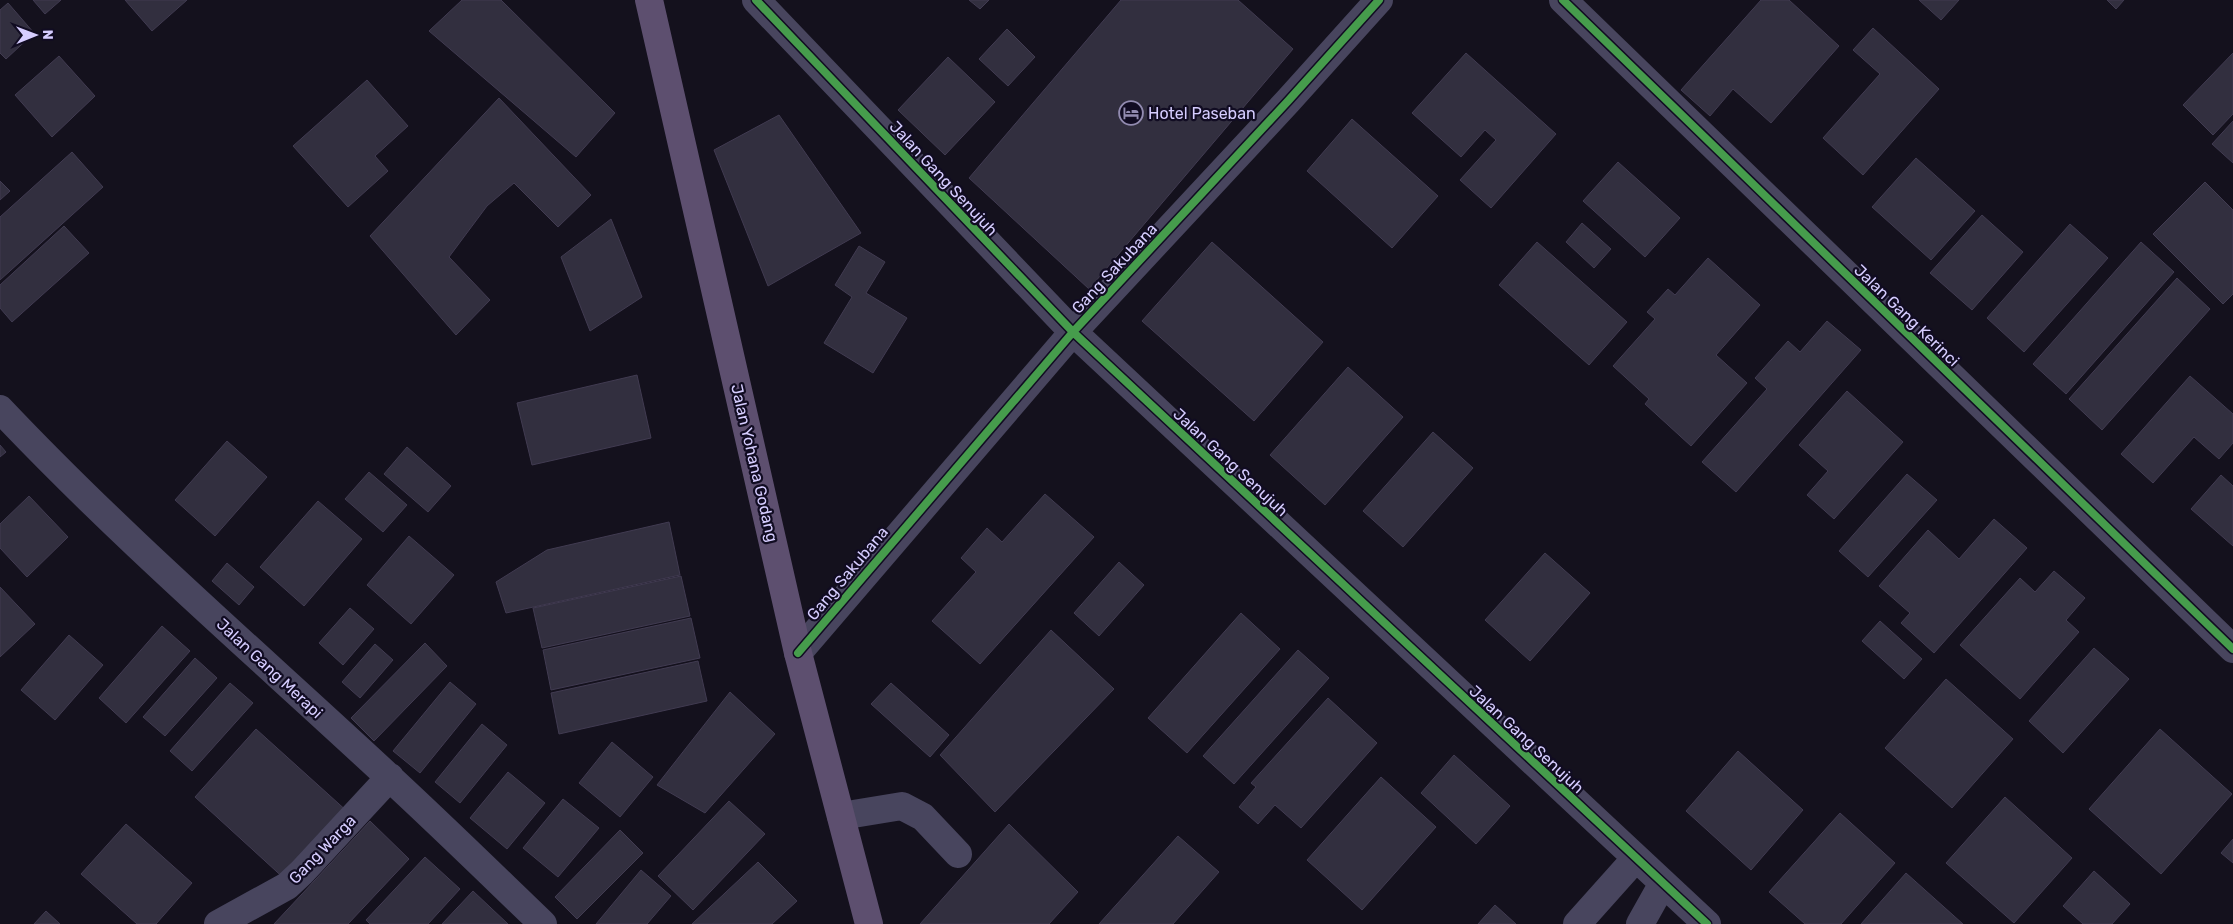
<svg xmlns="http://www.w3.org/2000/svg" width="2233" height="924" font-family="Rubik,sans-serif">
<style>
.building{fill:#322f3f;stroke:#413b51}
.lines{fill:none;stroke-linecap:round;stroke-linejoin:round}
.minor{stroke:#48455e;stroke-width:28}
.major{stroke:#5d4f6f;stroke-width:28}
.cycleway-casing{stroke:#110c22;stroke-width:11}
.cycleway{stroke:#469c4c;stroke-width:8}
.labels{text-anchor:middle;stroke-width:4.5;stroke-linejoin:round;paint-order:stroke}
.poi-label{font-size:16px;fill:#d6cdff;stroke:#110c22;text-anchor:start}
.street-label{font-size:16px;fill:#d6cdff;stroke:#110c22}
</style>
<rect width="100%" height="100%" fill="#14111d"/>
<path class="building" d="M33,0H61L45,14Z
M125,0H187L152,31Z
M462,0H501L615,113L576,157L429,31Z
M969,0H989L980,9Z
M1121,0H1238L1293,49L1089,289L969,178Z
M1761,0H1789L1839,46L1771,123L1733,89L1710,116L1681,90Z
M1919,0H1959L1941,20Z
M2107,0H2124L2116,9Z
M8,3L34,33L6,59L0,53V10Z
M1873,28L1939,89L1863,175L1823,138L1880,74L1853,50Z
M1007,29L1035,57L1008,86L979,59Z
M1466,53L1556,134L1491,208L1460,180L1496,140L1485,130L1461,157L1412,113Z
M2233,53V114L2213,135L2183,105Z
M59,56L95,96L52,137L15,95Z
M948,57L995,102L945,155L898,110Z
M367,80L408,126L375,156L388,171L348,207L293,146Z
M499,98L591,195L558,227L514,183L487,206L449,257L490,300L456,335L370,236Z
M779,115L861,233L768,286L714,150Z
M1352,119L1438,196L1392,248L1307,171Z
M2233,121V163L2212,144Z
M72,152L103,187L0,280V217Z
M1916,158L1975,211L1931,260L1872,207Z
M1618,162L1680,218L1645,257L1583,201Z
M0,181L10,191L0,200Z
M2205,182L2233,210V294L2223,304L2153,234Z
M1982,215L2023,252L1972,310L1930,273Z
M611,219L642,297L590,331L561,257Z
M1582,223L1611,249L1594,268L1566,242Z
M2070,224L2108,258L2024,352L1987,318Z
M64,226L89,253L12,322L0,308V285Z
M1212,242L1323,342L1254,421L1142,321Z
M1537,242L1627,322L1589,365L1499,285Z
M2141,242L2174,272L2066,394L2033,364Z
M859,246L885,262L866,293L907,318L873,373L824,343L852,297L835,285Z
M1708,258L1760,305L1716,355L1747,383L1691,446L1645,404L1649,399L1613,366L1655,319L1647,312L1668,289L1675,295Z
M2177,278L2210,309L2102,430L2069,399Z
M1827,321L1861,350L1736,492L1702,462L1767,389L1755,378L1788,341L1800,352Z
M1348,367L1403,417L1325,505L1270,455Z
M637,375L651,438L532,465L517,403Z
M2190,376L2233,414V443L2219,459L2194,437L2153,483L2121,454Z
M1847,391L1903,442L1834,519L1807,495L1828,471L1799,445Z
M1433,432L1473,468L1403,547L1363,511Z
M227,441L267,477L215,536L175,500Z
M0,445L6,452L0,457Z
M407,447L451,486L428,512L384,474Z
M369,472L407,505L383,532L345,499Z
M1907,474L1937,500L1868,577L1839,551Z
M2221,475L2233,486V546L2191,509Z
M1045,494L1094,537L980,664L932,621L976,572L961,558L987,528L1002,542Z
M29,496L68,537L27,577L0,548V524Z
M318,501L362,539L304,606L260,567Z
M1994,519L2027,548L1934,653L1901,623L1910,613L1879,586L1928,530L1959,559Z
M669,522L680,575L506,613L496,582L547,550Z
M409,536L454,575L411,624L367,585Z
M1545,553L1590,593L1530,661L1485,620Z
M1119,562L1144,585L1099,636L1074,613Z
M227,563L254,587L239,605L212,581Z
M2054,571L2085,598L2066,620L2079,632L2020,699L1960,645L2020,578L2035,592Z
M681,576L690,616L542,648L533,608Z
M0,587L35,624L0,657Z
M350,608L374,629L343,665L319,643Z
M1241,613L1280,649L1187,753L1148,718Z
M691,618L700,658L551,690L543,650Z
M1880,621L1922,659L1904,679L1862,641Z
M162,626L190,651L126,723L99,698Z
M1051,630L1114,689L995,812L940,755Z
M69,635L103,665L55,720L21,690Z
M425,643L447,666L374,741L351,718Z
M375,644L393,660L360,698L342,682Z
M2094,648L2129,679L2063,753L2029,721Z
M1298,650L1329,678L1234,784L1203,756Z
M195,658L217,678L165,736L143,717Z
M698,661L707,701L559,734L551,693Z
M1946,679L2013,739L1952,808L1885,748Z
M450,682L476,704L420,773L393,751Z
M230,683L253,703L192,771L170,751Z
M891,683L949,735L930,757L871,704Z
M730,692L775,734L705,813L657,785Z
M1328,698L1377,743L1301,828L1275,805L1258,824L1239,807L1256,787L1251,783Z
M482,724L507,745L460,803L435,782Z
M256,729L349,813L288,882L195,797Z
M2160,729L2232,794L2161,874L2089,809Z
M612,742L653,777L620,817L579,783Z
M1738,751L1803,810L1751,870L1686,811Z
M1454,755L1510,806L1476,844L1421,793Z
M508,772L545,803L507,849L470,818Z
M1381,777L1436,827L1362,910L1307,860Z
M2005,797L2072,858L2014,923L1946,863Z
M563,799L599,828L558,877L523,848Z
M729,801L765,834L693,910L658,876Z
M1840,813L1895,863L1841,924H1805L1769,892Z
M370,821L409,859L348,924H274Z
M126,824L192,883L156,924H137L81,874Z
M1009,824L1078,892L1049,924H920Z
M620,830L643,853L577,919L555,897Z
M1178,836L1219,872L1173,924H1099Z
M2233,839V863L2221,853Z
M425,857L460,889L428,924H370L366,920Z
M758,862L797,901L772,924H692Z
M641,870L671,896L647,924H596Z
M2094,871L2130,904L2112,924H2083L2063,906Z
M1906,873L1963,924H1861Z
M473,891L508,924H442Z
M1495,905L1516,924H1478Z
M46,911L60,924H34Z"/>
<g class="lines">
<path class="minor" d="M756,0L1073,332L1707,924
M1563,0L2233,649
M0,409C123,539 259,656 390,778C442,826 492,875 543,924
M798,653L1073,332L1288,101L1379,0
M841,816L902,806L923,817L958,854
M218,924L287,886L302,872L390,777
M1577,924L1636,858
M1640,924L1663,883"/>
<path class="major" d="M649,0L798,653L869,924"/>
<g class="cycleway-casing">
<path id="cycleway" d="M756,0L1073,332L1707,924
M1563,0L2233,649
M798,653L1073,332L1288,101L1379,0"/>
</g>
<use href="#cycleway" class="cycleway"/>
</g>
<defs>
<g id="hotel-ring" transform="scale(1.25)"><circle r="9.5" fill="#110c22" stroke="#928bb0" stroke-width="1.5"/><path d="M-6-4.5h1.5V1H6V5H4.5V3h-9V5H-6ZM-4 0a1.8 1.8 0 1 1 3.6 0ZM.5 0V-2.5h3Q6-2.5 6 0Z" fill="#928bb0"/></g>
</defs>
<g fill-rule="evenodd">
<use href="#hotel-ring" x="1131" y="113"/>
</g>
<g class="labels">
<g class="poi-label">
<text x="1148" y="119">Hotel Paseban</text>
</g>
<g class="street-label">
<text transform="translate(944 178) rotate(47)" y="6">Jalan Gang Senujuh</text>
<text transform="translate(1114 268) rotate(-47)" y="6">Gang Sakubana</text>
<text transform="translate(1907 315) rotate(44)" y="6">Jalan Gang Kerinci</text>
<text transform="translate(1231 462) rotate(43)" y="6">Jalan Gang Senujuh</text>
<text transform="translate(755 463) rotate(77)" y="6">Jalan Yohana Godang</text>
<text transform="translate(847 573) rotate(-50)" y="6">Gang Sakubana</text>
<text transform="translate(270 668) rotate(43)" y="6">Jalan Gang Merapi</text>
<text transform="translate(1527 739) rotate(43)" y="6">Jalan Gang Senujuh</text>
<text transform="translate(322 849) rotate(-46)" y="6">Gang Warga</text>
</g>
</g>
<g transform="translate(35 35) rotate(89)" stroke="#110c22" stroke-width="4" paint-order="stroke">
<path d="M0-4L9 19L0 12L-9 19Z" fill="#d6cdff"/>
<text y="-8" font-size="14" font-weight="bold" text-anchor="middle" fill="#d6cdff">N</text>
</g>
</svg>
